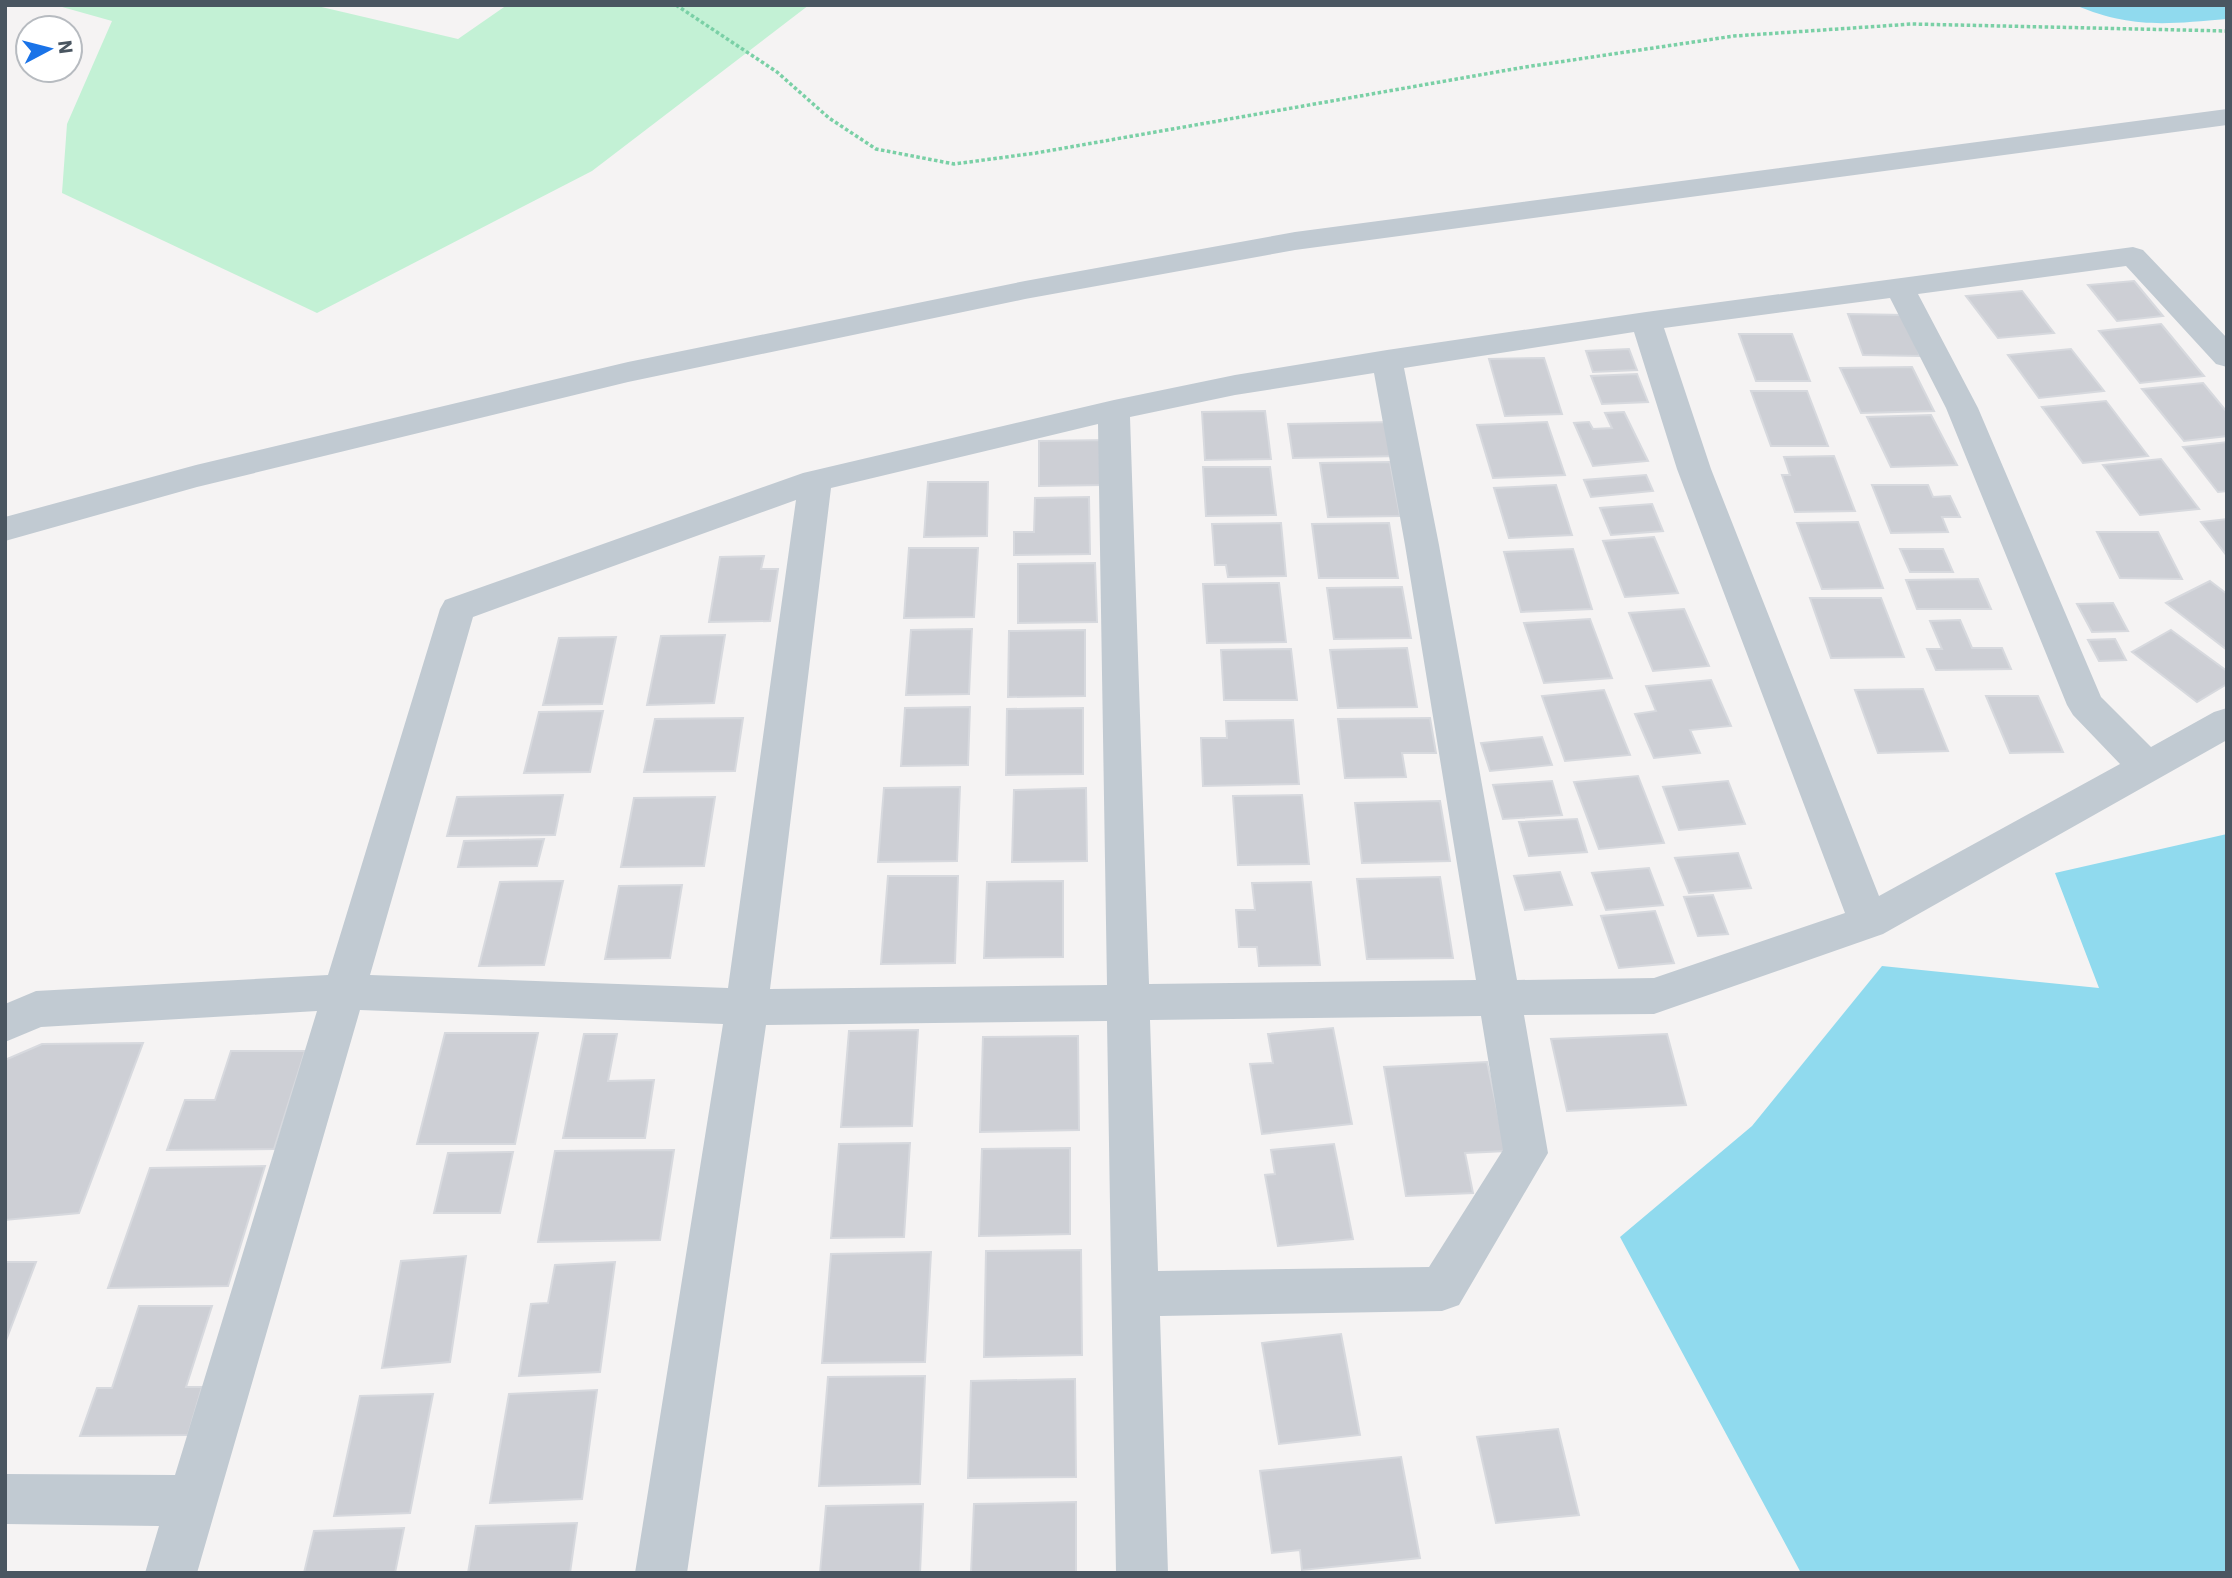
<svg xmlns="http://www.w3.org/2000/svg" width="2232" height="1578" font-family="'IBM Plex Sans',sans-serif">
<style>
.green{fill:#c3f1d5}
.water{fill:#90daee}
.building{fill:#cdcfd5;stroke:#d7d9de;stroke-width:2}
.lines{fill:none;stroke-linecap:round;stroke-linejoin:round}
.path{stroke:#7ad0a6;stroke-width:3.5;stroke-dasharray:3.5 2.5;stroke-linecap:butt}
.minor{fill:#c1cad2;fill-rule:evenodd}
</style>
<rect width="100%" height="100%" fill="#f5f3f3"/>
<path class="green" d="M55,5H313L458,39L507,5H809L592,171L317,313L62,193L67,124L112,21Z"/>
<path class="water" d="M2075,5H2227V19C2167,24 2132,29 2075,5Z
M2227,834V1573H1801L1620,1237L1752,1126L1882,966L2099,988L2055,873Z"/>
<path class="building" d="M2134,281L2163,316L2117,321L2088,285Z
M2022,291L2054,333L1998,338L1966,296Z
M1848,314L1904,315L1920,356L1863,355Z
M2161,324L2204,376L2140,383L2099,331Z
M1739,334H1792L1810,381H1756Z
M1629,349L1637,370L1593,372L1586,351Z
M2071,349L2104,391L2039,398L2008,355Z
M1544,358L1562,414L1505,416L1489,359Z
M1912,367L1934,411L1861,413L1840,368Z
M1637,374L1648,402L1602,404L1591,376Z
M2203,383L2227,412V436L2184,441L2142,389Z
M1751,391H1807L1828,446H1771Z
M2106,401L2148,456L2083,463L2042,407Z
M1265,411L1271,459L1205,460L1202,412Z
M1624,412L1648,461L1593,466L1574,423L1589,422L1593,429L1612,428L1605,413Z
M1931,415L1957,465L1891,467L1867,417Z
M1393,422L1400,456L1293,458L1288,424Z
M1547,422L1565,475L1493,478L1477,425Z
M1109,440L1102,485L1039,486V441Z
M2227,442V491L2218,492L2183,447Z
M1834,456L1855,511L1795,512L1782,475H1790L1784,457Z
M2161,459L2199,509L2140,515L2103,465Z
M1390,462L1400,516L1328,517L1320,463Z
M1203,467H1270L1276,515L1206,516Z
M1646,475L1653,491L1591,497L1584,480Z
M928,482H988L987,536L924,537Z
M1556,485L1572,535L1509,538L1494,488Z
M1872,485H1928L1933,497L1950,496L1960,517H1942L1948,532L1891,533Z
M1089,497L1090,554L1014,555V532H1034L1035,498Z
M1652,504L1663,531L1611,535L1600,508Z
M2227,519V556L2201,522Z
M1858,522L1883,588L1822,589L1797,523Z
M1281,523L1286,576L1228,577L1226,565H1215L1212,524Z
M1389,523L1398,578H1319L1312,524Z
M2097,532H2158L2182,579L2120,578Z
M1654,537L1678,593L1625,597L1603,541Z
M909,548H978L974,617L904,618Z
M1573,549L1592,609L1521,612L1504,552Z
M1900,549H1943L1953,572H1910Z
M764,556L761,569H778L770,621L709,622L720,557Z
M1095,563L1097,622L1018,623V564Z
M1978,579L1991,609H1917L1906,580Z
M2210,581L2227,594V650L2166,603Z
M1279,583L1286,642L1207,643L1203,584Z
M1402,587L1411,638L1334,639L1327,588Z
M1810,598H1881L1904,657L1831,658Z
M2113,603L2128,631L2092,632L2077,604Z
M1684,609L1709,666L1653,671L1629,613Z
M1590,619L1612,678L1544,683L1524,623Z
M1960,620L1972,648H2002L2011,669L1936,670L1927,649H1942L1930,621Z
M972,629L969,694L906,695L911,630Z
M1085,630V696L1008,697L1009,631Z
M2171,630L2227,671V684L2197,702L2132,652Z
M725,635L714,703L647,705L661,636Z
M616,637L602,704L543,705L559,638Z
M2115,639L2126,660L2099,661L2088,640Z
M1407,648L1417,707L1338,708L1330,650Z
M1291,649L1297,700H1224L1221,650Z
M1711,680L1731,726L1690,730L1700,753L1654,758L1635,714L1656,711L1646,686Z
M1923,689L1948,751L1878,753L1855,690Z
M1604,690L1630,755L1565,761L1542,696Z
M1986,696H2038L2063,752L2010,753Z
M970,707L968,765L901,766L905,708Z
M1083,708V774L1006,775L1007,709Z
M603,711L590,772L524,773L539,712Z
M743,718L735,771L644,772L655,719Z
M1430,718L1436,753H1402L1406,777L1345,778L1338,719Z
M1293,720L1299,784L1203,786L1201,738H1227L1226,721Z
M1542,737L1552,765L1490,771L1481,743Z
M1638,776L1664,843L1599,849L1574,782Z
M1552,781L1562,815L1503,819L1493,785Z
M1728,781L1745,824L1679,830L1663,787Z
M960,787L957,861L878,862L884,788Z
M1086,788L1087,861L1012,862L1014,790Z
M563,795L555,835L447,836L457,797Z
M1302,795L1309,864L1238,865L1233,796Z
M715,797L704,866L621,867L634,798Z
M1440,801L1450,861L1362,863L1355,803Z
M1577,819L1587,852L1529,856L1519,822Z
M544,839L537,866L458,867L464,841Z
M1738,853L1751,888L1689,893L1675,858Z
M1649,868L1663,905L1606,910L1592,873Z
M1560,872L1572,905L1525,910L1514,876Z
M888,876H958L955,963L881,964Z
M1440,877L1453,958L1367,959L1357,879Z
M563,881L544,965L479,966L500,882Z
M1063,881V957L984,958L987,882Z
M1311,882L1320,965L1259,966L1257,947H1239L1236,910H1255L1252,883Z
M682,885L670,958L605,959L619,886Z
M1713,895L1728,934L1698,936L1684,897Z
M1655,911L1674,963L1619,968L1601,916Z
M1333,1028L1352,1124L1262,1134L1250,1064L1273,1063L1268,1034Z
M918,1030L912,1126L841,1127L849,1031Z
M445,1033H538L515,1144H417Z
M584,1034H617L608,1081L654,1080L645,1138H563Z
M1667,1034L1686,1105L1567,1111L1551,1039Z
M1078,1036L1079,1130L980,1132L983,1037Z
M143,1043L79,1213L5,1220V1060L42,1044Z
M231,1051H305L274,1149L167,1150L185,1100H215Z
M1487,1062L1506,1151L1465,1153L1473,1193L1406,1196L1384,1067Z
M910,1143L904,1237L831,1238L839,1144Z
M1334,1144L1353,1239L1278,1246L1265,1175L1275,1174L1271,1150Z
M1070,1148V1234L979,1236L982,1149Z
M674,1150L660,1240L538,1242L555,1151Z
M513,1152L500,1213H434L448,1153Z
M265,1166L228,1286L108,1288L150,1168Z
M1081,1250L1082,1355L984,1357L986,1251Z
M931,1252L925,1362L822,1363L831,1254Z
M466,1256L450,1362L382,1368L401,1261Z
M5,1262H36L5,1343Z
M615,1262L600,1372L519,1376L531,1304L548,1303L555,1265Z
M139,1306H212L186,1387H202L188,1435L80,1436L97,1388H112Z
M1341,1334L1360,1435L1279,1444L1262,1343Z
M925,1376L920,1484L819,1486L828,1377Z
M1075,1379L1076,1477L968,1478L971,1381Z
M597,1390L582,1499L490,1503L509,1394Z
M433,1394L410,1513L334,1516L360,1396Z
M1558,1429L1579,1515L1496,1523L1477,1437Z
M1401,1457L1420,1558L1302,1570L1300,1550L1272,1553L1260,1471Z
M1076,1502V1573H971L974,1504Z
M923,1504L920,1573H820L826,1506Z
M577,1523L570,1573H468L476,1526Z
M404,1528L395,1573H304L314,1531Z"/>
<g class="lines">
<path class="path" d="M676,5L777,72L829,118L876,149L954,164L1036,153L1525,67L1734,36L1912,24L2227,31"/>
<path class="minor" d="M2227,109V125L1295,250L1025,299L628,382L197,487L5,541V517L196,465L628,362L1025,281L1295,232Z
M2133,247L2143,250L2227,338V367L2216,364L2126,266L1918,294L1978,408L2101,697L2151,747L2214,712L2227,708V740L1883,934L1654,1014L1524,1015L1548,1153L1459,1305L1442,1311L1160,1316L1168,1573H1116L1107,1021L766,1025L687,1573H635L723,1024L360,1010L197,1573H145L159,1526L5,1524V1474L175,1475L317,1011L41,1027L5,1042V1004L36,991L328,975L440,609L445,600L803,473L1114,400L1235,375L1387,350L1646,312ZM1890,298L1946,408L2067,705L2073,715L2120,764L1879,896L1711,469L1664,328ZM1634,332L1677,469L1845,913L1654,978L1517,980L1439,545L1404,368ZM1374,373L1405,545L1476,980L1149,984L1130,417L1235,395ZM1098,424L1107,985L770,989L831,488ZM796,500L728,988L370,975L473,617ZM1481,1016L1503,1150L1429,1267L1158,1271L1150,1020Z"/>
</g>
<rect width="2232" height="1578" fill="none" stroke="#4a5661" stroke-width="14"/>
<g transform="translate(49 49) rotate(83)"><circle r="33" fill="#ffffff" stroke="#b7bbc0" stroke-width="2"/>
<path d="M0-5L12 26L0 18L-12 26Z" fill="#1a73e8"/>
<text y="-10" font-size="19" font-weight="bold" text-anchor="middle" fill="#4a5661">N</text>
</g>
</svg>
